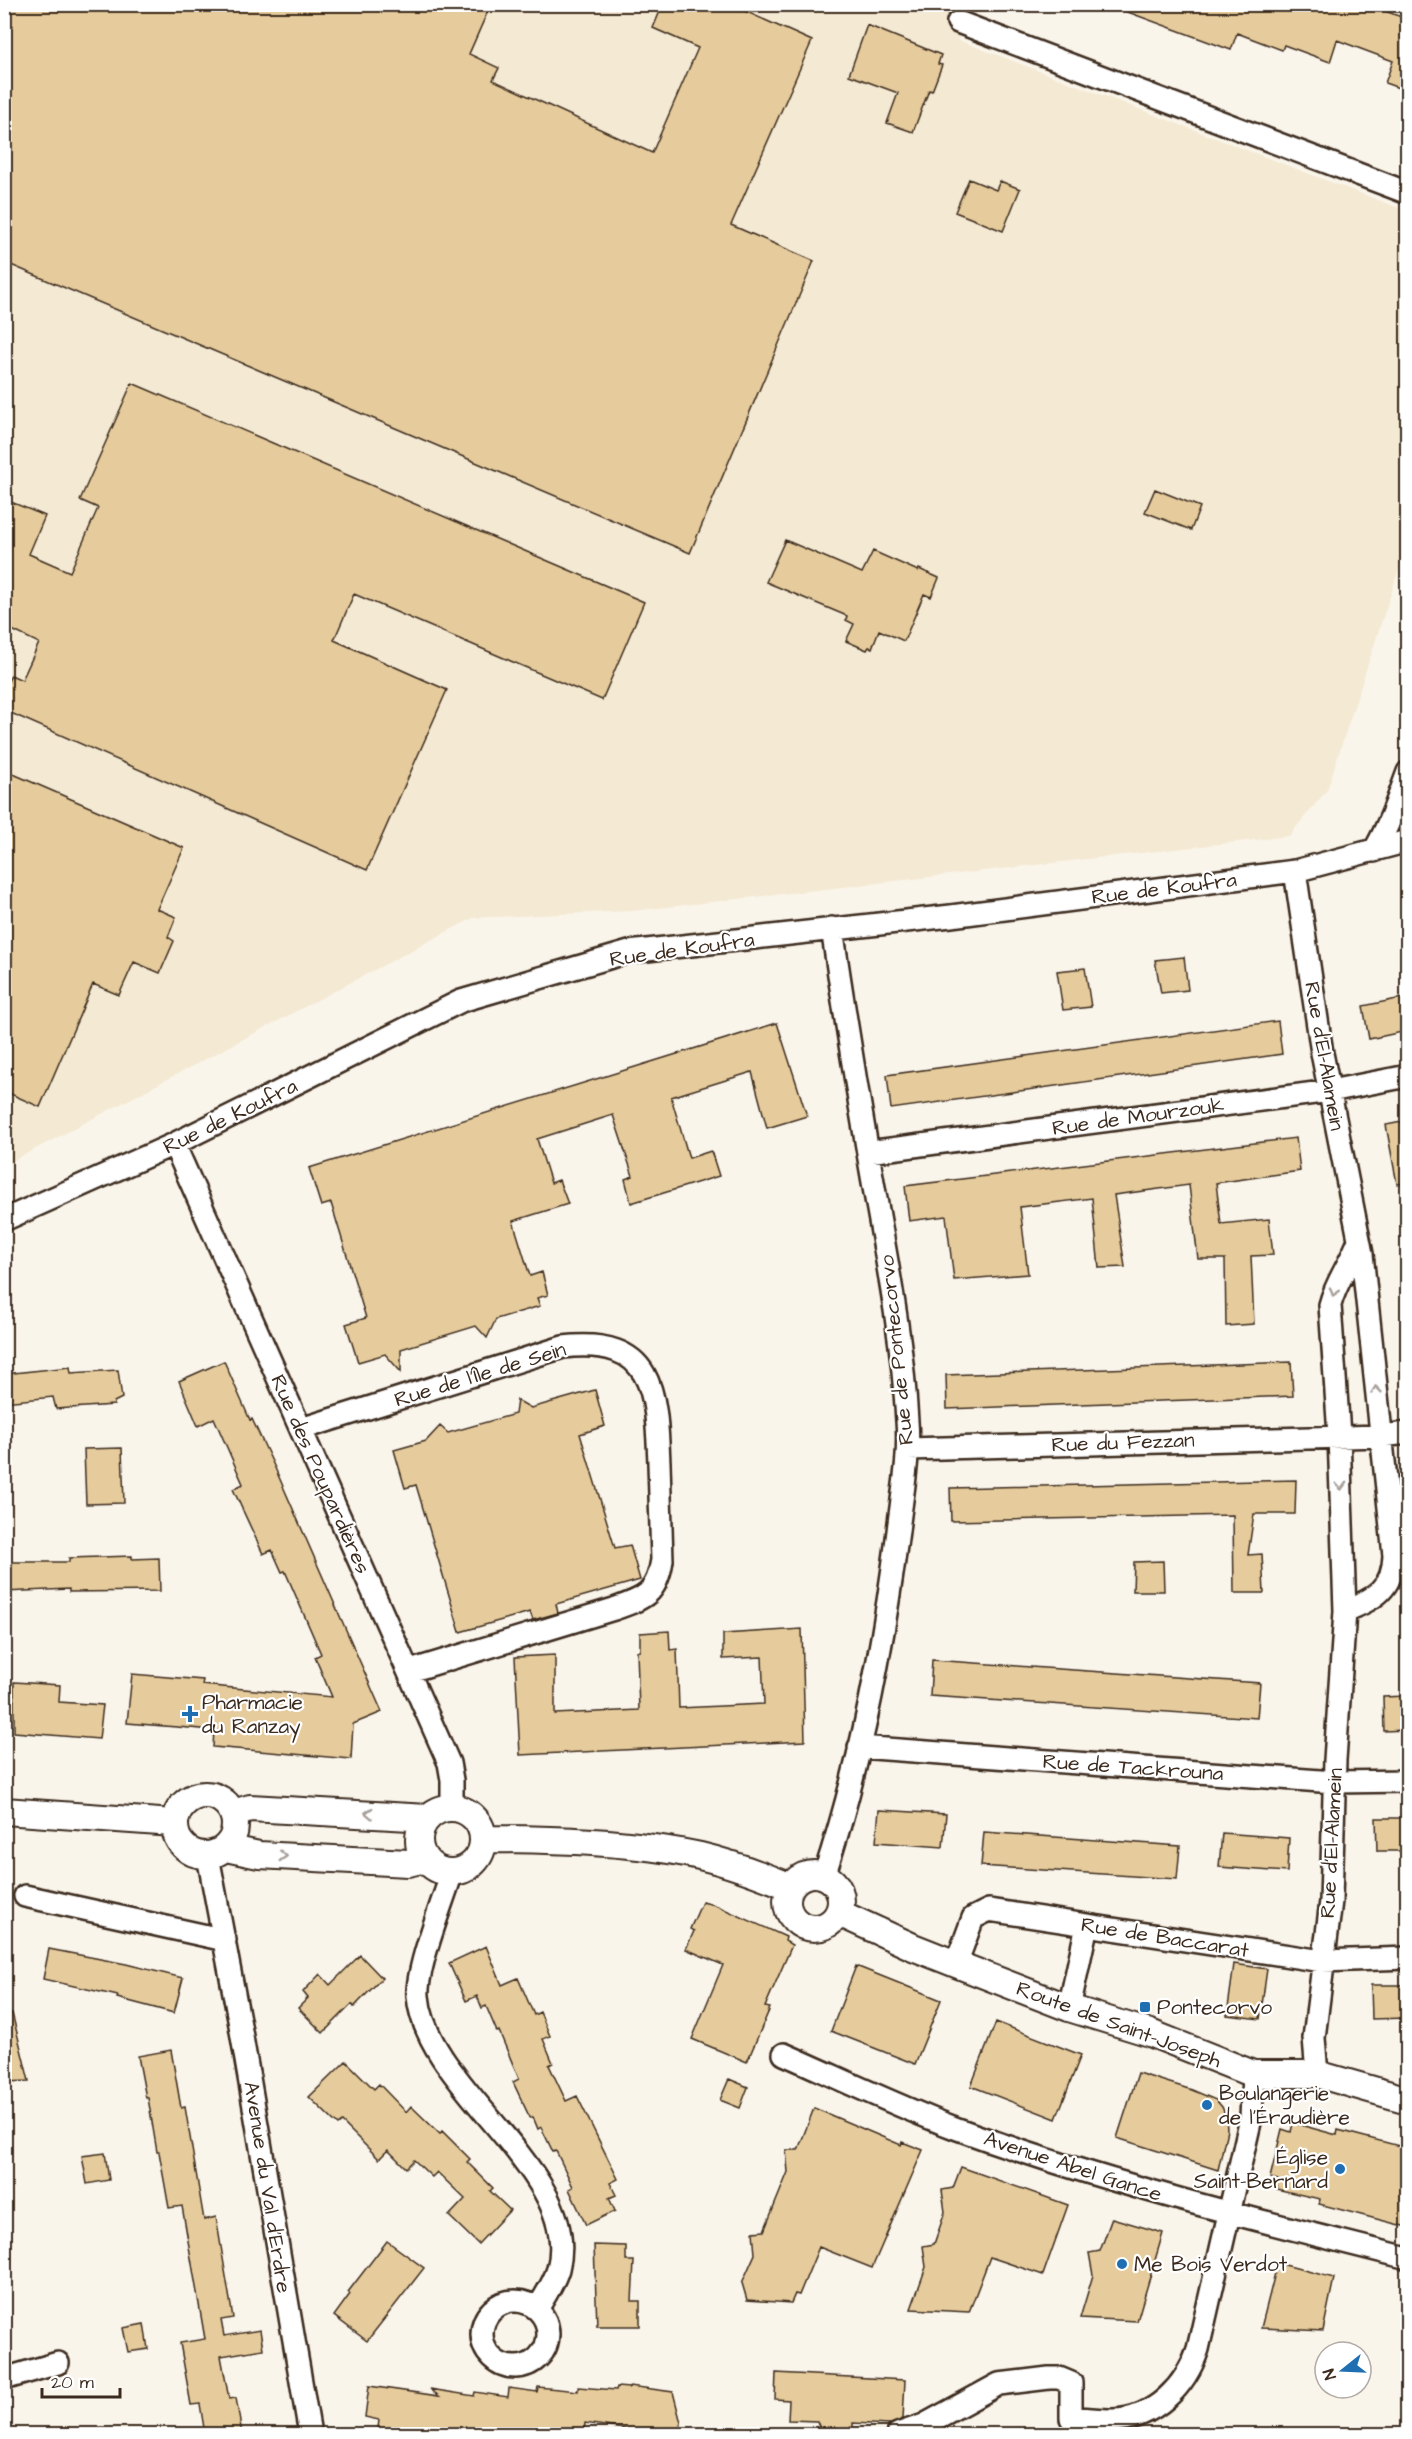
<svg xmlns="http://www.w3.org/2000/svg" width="1412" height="2439" font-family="'Architects Daughter',sans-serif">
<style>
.built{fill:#f4e9d3}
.building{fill:#e6cc9c;stroke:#3b2a1e;stroke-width:1.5}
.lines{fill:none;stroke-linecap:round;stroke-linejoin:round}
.minor-casing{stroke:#3b2a1e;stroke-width:26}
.tertiary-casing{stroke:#3b2a1e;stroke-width:30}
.minor{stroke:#fff;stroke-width:21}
.tertiary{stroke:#fff;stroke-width:26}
.oneway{stroke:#a79f9a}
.poi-dot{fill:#1f6fb2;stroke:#fff;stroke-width:2}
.labels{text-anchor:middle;stroke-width:4.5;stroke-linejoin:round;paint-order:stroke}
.street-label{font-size:21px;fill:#3b2a1e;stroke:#fff}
.poi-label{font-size:21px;fill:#3b2a1e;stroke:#fff;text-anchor:start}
</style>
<rect width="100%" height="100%" fill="#faf5eb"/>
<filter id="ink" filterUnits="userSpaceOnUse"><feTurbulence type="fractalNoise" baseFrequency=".0167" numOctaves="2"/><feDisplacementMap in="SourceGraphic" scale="12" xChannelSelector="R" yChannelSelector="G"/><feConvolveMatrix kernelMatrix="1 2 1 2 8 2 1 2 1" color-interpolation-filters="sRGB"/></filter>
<g filter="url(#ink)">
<path class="built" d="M5,5H971L958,40L1407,211V544L1327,790L1289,836L632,911L473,918L5,1165Z"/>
<path class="building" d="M4,4H491L469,54L499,68L493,80L652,153L698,48L653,28L663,4H729L812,41L731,225L814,261L690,553L4,262Z
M1114,4H1366L1407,19V91L1385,83L1393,61L1337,40L1330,62L1284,45L1282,50L1237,33L1231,50L1114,7Z
M867,25L941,55L938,64L942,65L932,91L929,90L913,132L887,123L898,93L849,75Z
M969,179L996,190L1000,181L1020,189L1003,231L955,212Z
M132,383L644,602L602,700L354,594L334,640L447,690L367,870L4,710V690L11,675L22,680L39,643L4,626V499L45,516L29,554L70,572L98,508L80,500Z
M1155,489L1200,507L1191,530L1145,512Z
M785,540L862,573L873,551L918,571L919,569L939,578L931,597L924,594L904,641L879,630L872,648L869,647L867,650L846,641L854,624L846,620L847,616L766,582Z
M4,770L184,848L157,909L176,917L168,937L174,941L160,973L134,962L119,995L93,984L40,1107L4,1091Z
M1184,957L1188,990L1161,993L1155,960Z
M1085,968L1091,1007L1063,1010L1057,971Z
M1407,997V1031L1369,1039L1363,1006Z
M1278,1021L1282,1054L891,1109L887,1075Z
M777,1023L807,1116L767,1128L752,1072L671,1097L689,1158L711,1151L719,1176L631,1203L625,1179L633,1176L613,1115L537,1139L551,1183L559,1180L568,1204L513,1221L530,1276L542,1272L548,1295L537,1298L540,1306L496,1319L487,1338L476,1326L401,1349V1372L385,1354L358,1362L346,1324L366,1318L331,1203L321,1206L309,1168Z
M1407,1121V1183L1397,1184L1386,1125Z
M1296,1138L1300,1171L1216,1183L1221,1224L1269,1219L1273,1255L1251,1256L1254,1324L1226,1326L1225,1259H1198L1189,1185L1114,1195L1125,1267L1099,1268L1092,1198L1020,1207L1028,1274L954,1280L946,1216L909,1221L905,1186Z
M224,1361L250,1420L252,1419L275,1468L382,1712L353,1724L351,1759L213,1747L214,1730L127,1723L132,1674L203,1680L202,1685L332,1697L315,1657L321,1654L285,1571L282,1572L272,1550L263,1554L233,1489L243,1484L214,1418L198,1426L179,1381Z
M1291,1362L1293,1396L947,1409L946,1375Z
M70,1367L71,1373L118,1370L122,1398L114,1402V1405L56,1409L53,1397L4,1402V1374Z
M595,1390L605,1426L580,1434L615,1548L630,1545L640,1580L556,1604L558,1613L533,1620L530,1612L460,1632L416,1485L405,1488L394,1450L426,1441L440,1426L448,1433L515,1414L517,1400L531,1408Z
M122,1448L124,1503L86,1504L84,1449Z
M1296,1480L1295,1514H1254L1248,1555L1262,1554L1264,1593H1234L1233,1515L951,1521L950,1488Z
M132,1556V1559L159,1558L160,1591L69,1592V1589L4,1592V1562H69V1558Z
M1163,1561L1164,1591H1133L1134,1562Z
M802,1629L805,1741L520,1755L515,1657L555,1655V1714L639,1710L637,1651H640V1633L669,1631L670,1650L677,1649L679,1708L764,1704L762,1657L723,1659V1634Z
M932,1660L1260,1683L1257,1718L930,1696Z
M14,1682L60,1685L59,1702L103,1705L99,1739L14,1732Z
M1407,1696V1730L1384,1731L1383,1697Z
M879,1810L946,1814L943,1847L876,1842Z
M1376,1818H1407V1851H1377Z
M984,1832L1180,1846L1177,1879L981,1866Z
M1222,1833L1289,1838L1287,1872L1219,1867Z
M702,1902L715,1905L786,1937L785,1941L792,1945L765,2007L770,2008L747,2062L692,2039L723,1965L686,1949L694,1931L690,1929Z
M486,1946L502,1985L518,1978L534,2015L540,2012L550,2036L543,2039L553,2063L549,2065L566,2101L577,2096L618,2179L610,2183L616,2195L609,2198L615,2211L586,2225L569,2189L573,2187L556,2151L553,2152L541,2127L538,2129L533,2117L530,2118L513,2082L519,2079L499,2031L497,2032L486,2006L482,2008L477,1996L466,2001L449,1963Z
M49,1949L126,1964L183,1978L174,2013L117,1998L118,1996L43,1979Z
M360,1955L382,1978L354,2007L352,2004L323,2033L298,2008L308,1998L303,1992L320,1974L330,1985Z
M1234,1964L1267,1969L1260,2019L1227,2015Z
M856,1966L941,2000L915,2064L831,2031Z
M1371,1985H1407V2018L1372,2019Z
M12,2013L29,2081L4,2082V2014Z
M996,2022L1081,2055L1056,2119L971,2086Z
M171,2050L181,2108L185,2107L204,2220L216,2217L233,2318L221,2320L224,2336L260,2330L263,2349L221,2356L229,2399L236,2398L242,2434H205L200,2404L191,2405L180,2343L205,2339L182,2206L169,2208L159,2152H157L148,2098H146L138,2056Z
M346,2061L374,2089L379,2084L406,2112L411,2106L440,2134L442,2131L470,2159L467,2162L493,2188L490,2191L510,2210L478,2244L449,2216L465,2199L437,2172L432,2177L414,2160L406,2168L388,2150L379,2159L342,2122L338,2125L309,2097Z
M1138,2073L1192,2090L1216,2100L1222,2107L1226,2116L1227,2130L1218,2170L1117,2138Z
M729,2079L748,2087L740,2108L720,2100Z
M814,2108L901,2145L902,2142L923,2150L872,2268L819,2247L799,2295L795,2294L791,2303L747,2300L742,2283L755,2254L753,2232L764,2231L788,2172L786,2150H798Z
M1293,2123L1337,2135L1338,2130L1407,2148V2227L1319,2204L1320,2199L1276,2189L1278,2180L1270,2178L1282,2129L1291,2132Z
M105,2153L109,2180L87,2184L82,2156Z
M961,2167L1068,2205L1043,2275L990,2257L969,2312L911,2309L926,2267L923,2246L934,2244L945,2212L942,2190L953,2188Z
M1112,2218L1163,2233L1137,2321L1080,2318L1093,2275L1089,2253L1100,2251Z
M387,2241L424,2268L367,2341L334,2316L350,2294L348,2292Z
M594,2245L626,2246V2261H634L632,2301H640V2326H597Z
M1281,2264L1334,2278L1323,2331L1261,2328L1277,2265Z
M144,2324L148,2349L128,2352L123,2328Z
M776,2373L905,2380L903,2419L889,2425L853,2423V2430L840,2434H822L817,2421L788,2420L789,2400L775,2399Z
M369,2386L439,2396L430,2389L474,2396L475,2392L508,2397L509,2388L537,2392L538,2387L578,2391V2387L616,2390L617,2387L629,2388L630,2386L673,2392L681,2423L680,2434H638V2431L585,2423L584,2433L544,2427L543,2433L532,2431L529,2434L483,2430L482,2434H427L378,2428L379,2420L365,2417Z"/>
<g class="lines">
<g class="minor-casing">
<path id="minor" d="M958,22L1408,193
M1374,851C1389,826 1398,799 1408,772
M1295,871L1322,1053L1362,1254L1394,1555C1393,1590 1374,1599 1345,1611
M174,1144L449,1763L452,1780V1807
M868,1152L1330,1091L1408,1076
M4,1220L174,1144L461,1001L629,952L951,916L1295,871L1408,841
M301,1429L563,1347C654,1337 656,1390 659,1463C660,1495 661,1528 662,1560C657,1594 645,1598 614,1609L410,1671
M908,1449L1381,1436L1408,1433
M859,1747L1334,1782L1408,1781
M208,1856L240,2025L310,2434
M452,1872C443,1902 416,1968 418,1996C425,2088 584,2173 558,2269C554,2283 545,2296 537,2309
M824,1876C861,1765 883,1647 898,1531C902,1495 910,1457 907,1421C902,1330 883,1242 868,1153C855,1078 843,1003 832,928
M25,1896L225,1940
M956,1964L973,1918L989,1910L1322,1961L1408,1958
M1069,2008L1087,1925
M784,2054C841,2079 897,2106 955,2128C1102,2182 1255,2220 1408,2258
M1317,2074L1314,2038L1331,1901L1335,1760L1345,1611L1339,1435L1330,1305C1336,1281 1351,1263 1359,1240
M482 2334a33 33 0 1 1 66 0a33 33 0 1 1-66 0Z
M4,2379L58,2363
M898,2434L924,2425L999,2384L1049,2378H1059L1071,2383V2418C1085,2418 1099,2420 1113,2420C1154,2419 1186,2386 1198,2349L1251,2118L1253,2074"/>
</g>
<g class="tertiary-casing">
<path id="tertiary" d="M175 1825a30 30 0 1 1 60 0a30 30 0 1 1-60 0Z
M419 1840a32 32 0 1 1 64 0a32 32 0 1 1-64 0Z
M4,1811L174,1823
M234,1813L250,1808L428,1818
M484,1839C551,1839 634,1841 700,1856C730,1863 762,1875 791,1887
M226,1848L259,1855L408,1863L425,1859
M787 1901a27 27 0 1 1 54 0a27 27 0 1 1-54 0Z
M839,1913L913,1947L956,1964L1069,2008L1150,2033L1253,2074H1317L1408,2100"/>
</g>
<use href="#minor" class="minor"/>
<use href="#tertiary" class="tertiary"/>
</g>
<defs><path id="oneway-chevron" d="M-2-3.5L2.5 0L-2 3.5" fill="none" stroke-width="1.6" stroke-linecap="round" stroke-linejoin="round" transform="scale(1.5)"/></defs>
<g class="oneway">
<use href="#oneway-chevron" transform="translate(1334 1292) rotate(107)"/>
<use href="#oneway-chevron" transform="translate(1376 1390) rotate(-96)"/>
<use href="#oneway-chevron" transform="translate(1341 1486) rotate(88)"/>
<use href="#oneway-chevron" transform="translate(369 1813) rotate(-177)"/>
<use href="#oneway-chevron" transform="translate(283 1856) rotate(3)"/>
</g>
</g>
<g class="poi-dot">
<path d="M187 1705h6v6h6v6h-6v6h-6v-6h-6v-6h6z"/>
<rect x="1139" y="2001" width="12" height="12" rx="3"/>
<circle cx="1207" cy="2105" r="6"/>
<circle cx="1340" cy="2169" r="6"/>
<circle cx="1122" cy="2264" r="6"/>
</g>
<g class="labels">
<g class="street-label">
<text transform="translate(1164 888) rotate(-7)" y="7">Rue de Koufra</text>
<text transform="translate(682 949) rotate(-8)" y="7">Rue de Koufra</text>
<text transform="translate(1325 1056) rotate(80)" y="7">Rue d'El-Alamein</text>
<text transform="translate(230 1116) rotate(-26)" y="7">Rue de Koufra</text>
<text transform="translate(1138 1116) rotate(-8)" y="7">Rue de Mourzouk</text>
<text transform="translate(896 1350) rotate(-96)" y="7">Rue de Pontecorvo</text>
<text transform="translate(480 1374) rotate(-17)" y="7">Rue de l'Île de Sein</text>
<text transform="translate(1123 1442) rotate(-2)" y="7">Rue du Fezzan</text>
<text transform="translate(321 1474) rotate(66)" y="7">Rue des Poupardières</text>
<text transform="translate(1133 1767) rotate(4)" y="7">Rue de Tackrouna</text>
<text transform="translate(1331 1843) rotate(-87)" y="7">Rue d'El-Alamein</text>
<text transform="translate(1165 1937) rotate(9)" y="7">Rue de Baccarat</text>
<text transform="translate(1119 2024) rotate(20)" y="7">Route de Saint-Joseph</text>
<text transform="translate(1073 2166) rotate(18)" y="7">Avenue Abel Gance</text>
<text transform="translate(268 2187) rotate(81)" y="7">Avenue du Val d'Erdre</text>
</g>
<g class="poi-label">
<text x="202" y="1709">Pharmacie<tspan x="202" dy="24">du Ranzay</tspan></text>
<text x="1157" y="2014">Pontecorvo</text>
<text x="1219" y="2100">Boulangerie<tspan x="1219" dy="24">de l'Éraudière</tspan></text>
<text x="1328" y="2164" text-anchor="end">Église<tspan x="1328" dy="24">Saint-Bernard</tspan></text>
<text x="1134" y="2271">Me Bois Verdot</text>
</g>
</g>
<rect width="1412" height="2439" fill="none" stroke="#fff" stroke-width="24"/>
<rect x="12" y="12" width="1388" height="2415" fill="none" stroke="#3b2a1e" stroke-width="2" filter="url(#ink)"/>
<g transform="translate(1343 2370) rotate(252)"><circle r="28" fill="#ffffff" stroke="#b1aaa5" stroke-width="1.5"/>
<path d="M0-4.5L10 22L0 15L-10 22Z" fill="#1f6fb2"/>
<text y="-9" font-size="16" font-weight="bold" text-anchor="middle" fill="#3b2a1e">N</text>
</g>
<path d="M42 2388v9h78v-9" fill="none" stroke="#3b2a1e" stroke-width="3"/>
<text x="51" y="2388" font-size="18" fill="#3b2a1e" stroke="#ffffff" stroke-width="4.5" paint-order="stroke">20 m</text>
</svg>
